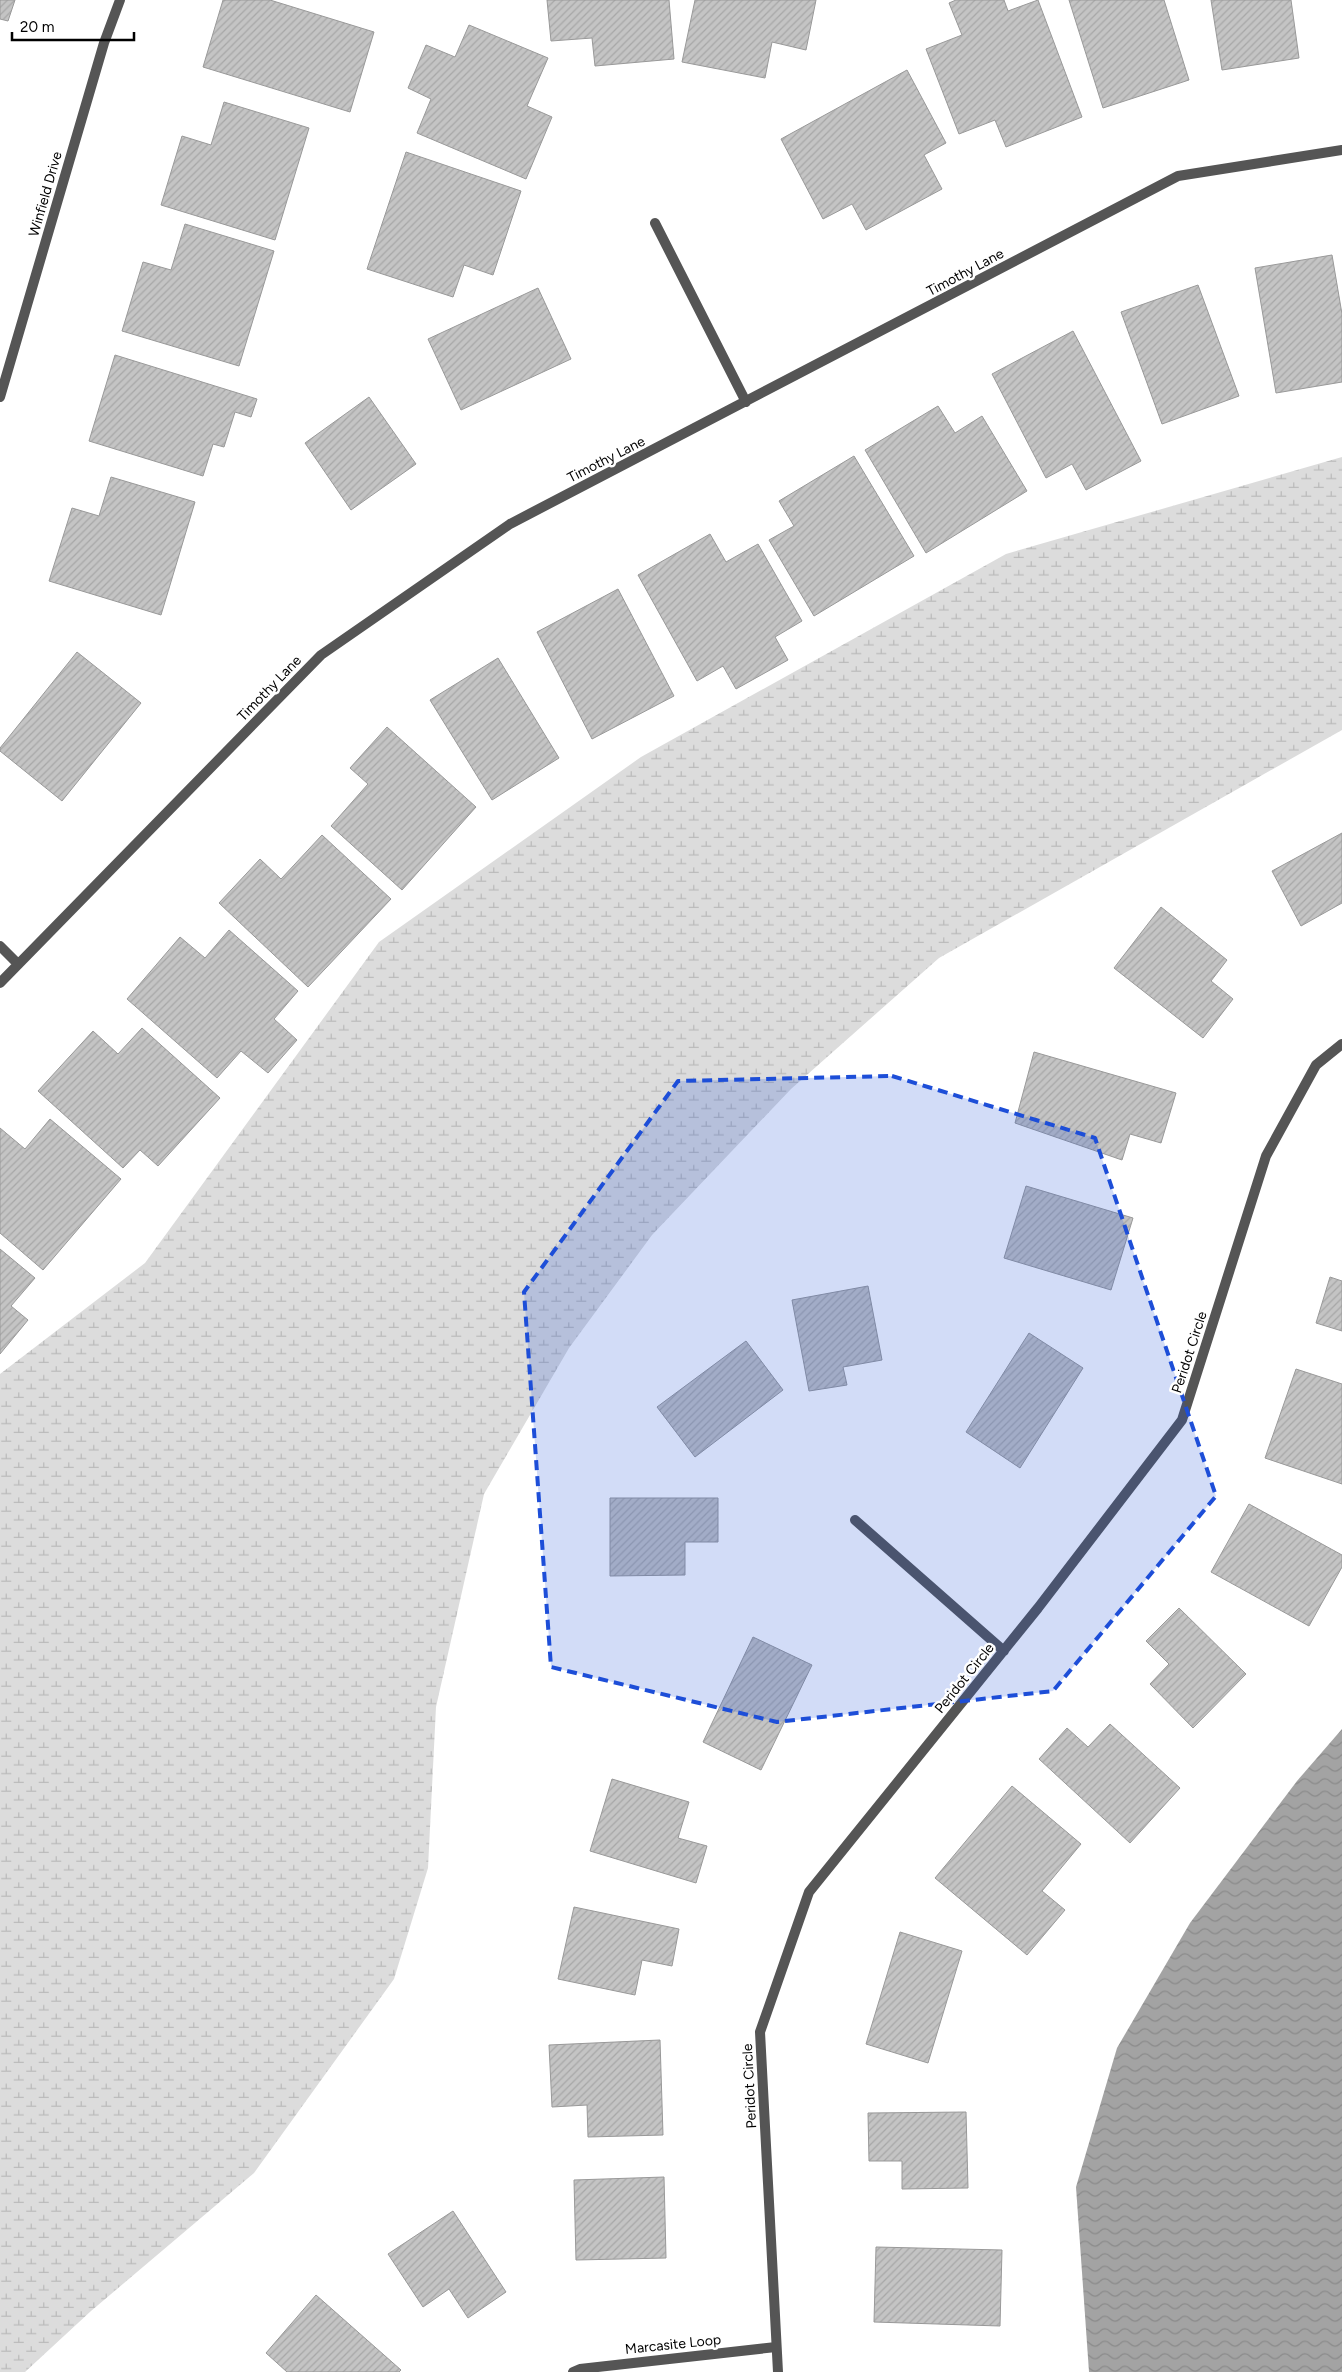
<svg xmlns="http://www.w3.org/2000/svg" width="1342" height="2372" font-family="Figtree,sans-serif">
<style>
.wetland{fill:url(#wetland-marsh)}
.water{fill:url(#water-waves)}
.building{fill:url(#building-hatch);stroke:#999}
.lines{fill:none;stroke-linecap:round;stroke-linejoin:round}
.street{stroke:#555;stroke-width:10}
.marked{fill:#1d4ed8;fill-opacity:0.2;stroke:#1d4ed8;stroke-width:4;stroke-dasharray:10 6;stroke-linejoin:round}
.labels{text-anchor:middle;stroke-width:5;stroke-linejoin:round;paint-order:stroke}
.street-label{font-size:14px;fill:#000;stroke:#fff}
</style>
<defs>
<pattern id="wetland-marsh" width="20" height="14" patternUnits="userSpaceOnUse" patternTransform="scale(1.25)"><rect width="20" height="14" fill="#dcdcdc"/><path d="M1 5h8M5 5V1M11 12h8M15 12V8" fill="none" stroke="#bbb"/></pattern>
<pattern id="water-waves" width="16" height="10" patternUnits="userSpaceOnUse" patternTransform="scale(1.25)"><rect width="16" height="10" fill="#a3a3a3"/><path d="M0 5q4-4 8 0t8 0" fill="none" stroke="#8b8b8b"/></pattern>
<pattern id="building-hatch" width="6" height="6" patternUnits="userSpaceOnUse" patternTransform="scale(1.25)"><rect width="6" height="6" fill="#c4c4c4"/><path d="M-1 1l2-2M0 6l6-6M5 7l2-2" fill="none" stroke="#a7a7a7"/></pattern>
</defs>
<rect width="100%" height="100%" fill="#fff"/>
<path class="wetland" d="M1342,457V730L939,958L791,1089L652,1235L569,1348L484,1494L436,1707L428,1868L394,1979L254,2173L91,2311L25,2372H0V1374L145,1263L379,942L641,757L1006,554Z"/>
<path class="water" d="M1342,1729V2372H1089L1076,2187L1117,2048L1190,1923L1297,1781Z"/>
<path class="building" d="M0,0H15L8,21L0,19Z
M223,0H270L374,32L350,112L203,67Z
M547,0H669L674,59L595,66L592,38L551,41Z
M695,0H816L806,50L772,42L765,78L682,62Z
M956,0H1004L1008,11L1038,0L1082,117L1006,147L995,120L959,134L926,49L962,35L949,3Z
M1069,0H1164L1189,80L1103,108Z
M1211,0H1291L1299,58L1222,70Z
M469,25L548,58L527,106L552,117L526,179L417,133L431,99L408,88L426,45L455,57Z
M907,70L946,143L924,155L942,189L866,230L852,204L823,219L781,139Z
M224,102L309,128L275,240L161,205L182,136L211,145Z
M406,152L521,191L493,275L464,265L453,297L367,269Z
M185,224L274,251L239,366L122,331L143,262L171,270Z
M1332,255L1342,314V382L1276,393L1255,268Z
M1198,285L1239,396L1162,424L1121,312Z
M538,288L571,359L461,410L428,339Z
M1073,331L1141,461L1086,490L1072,464L1046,478L992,374Z
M115,355L257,399L251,417L235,412L224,447L213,444L203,476L89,441Z
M369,397L416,464L351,510L305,443Z
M938,406L955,433L982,416L1027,491L926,553L865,450Z
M854,456L914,556L814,616L769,540L794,526L779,501Z
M111,477L195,502L161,615L49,581L72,508L99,516Z
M710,534L726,562L758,544L802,621L775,637L788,660L736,689L723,666L697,681L638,575Z
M618,589L674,696L592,739L537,632Z
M77,652L141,703L62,801L0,751V748Z
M498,658L559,758L492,800L430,700Z
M387,727L476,807L402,890L331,826L368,784L350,768Z
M1342,833V903L1301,926L1272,871Z
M322,835L391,899L308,987L219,903L260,859L281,879Z
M1161,907L1227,960L1211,981L1233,999L1203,1038L1114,968Z
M229,930L298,991L274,1019L297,1040L268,1073L241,1051L217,1078L127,999L180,937L205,958Z
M142,1028L220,1098L158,1166L140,1150L123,1168L38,1091L93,1031L118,1054Z
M1034,1052L1176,1093L1161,1143L1130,1134L1122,1160L1015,1123Z
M50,1119L121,1179L43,1270L0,1233V1128L25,1149Z
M1026,1186L1133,1218L1111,1290L1004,1258Z
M0,1249L35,1278L11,1306L28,1320L0,1354Z
M1330,1277L1342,1281V1331L1316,1323Z
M868,1286L882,1360L843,1367L847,1385L809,1391L792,1300Z
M1029,1333L1083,1368L1020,1468L966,1432Z
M746,1341L783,1390L695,1457L657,1407Z
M1296,1369L1342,1384V1484L1265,1458Z
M610,1498H718V1542H685V1575L610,1576Z
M1249,1504L1342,1555V1567L1309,1626L1211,1572Z
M1179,1608L1246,1674L1193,1728L1150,1684L1169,1664L1146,1641Z
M753,1637L812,1665L761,1770L703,1742Z
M1110,1724L1180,1788L1130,1843L1039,1759L1067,1728L1088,1747Z
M612,1779L689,1802L678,1838L707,1846L696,1883L590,1851Z
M1012,1786L1081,1844L1042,1891L1065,1910L1027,1955L935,1878Z
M574,1907L679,1929L672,1966L642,1960L635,1995L558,1979Z
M900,1932L962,1951L928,2063L866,2044Z
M660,2040L663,2135L588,2137L587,2105L552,2107L549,2045Z
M966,2112L968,2188L902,2189V2161H869L868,2113Z
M664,2177L666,2258L576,2260L574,2180Z
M453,2211L506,2292L468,2318L449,2289L423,2307L388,2254Z
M876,2247L1002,2250L1000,2326L874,2322Z
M316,2295L401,2370L399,2372H287L266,2353Z"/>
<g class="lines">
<path class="street" d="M655,223L746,402
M0,397L104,43L120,0
M0,946L18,964
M0,983L321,655L510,524L1178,176L1342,150
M855,1520L1004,1651
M573,2372L580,2369L776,2347
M778,2372L760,2032L809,1892L1038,1608L1182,1420L1266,1156L1316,1065L1342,1044"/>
</g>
<path class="marked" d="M892,1076L1095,1138L1216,1496L1053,1691L777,1722L551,1667L524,1292L678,1081Z"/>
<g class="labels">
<g class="street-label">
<text transform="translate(45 194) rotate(-74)" y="5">Winfield Drive</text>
<text transform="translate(965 272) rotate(-28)" y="5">Timothy Lane</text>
<text transform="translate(606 459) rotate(-27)" y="5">Timothy Lane</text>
<text transform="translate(269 688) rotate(-46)" y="5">Timothy Lane</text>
<text transform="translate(1189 1352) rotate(-72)" y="5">Peridot Circle</text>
<text transform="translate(964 1678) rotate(-51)" y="5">Peridot Circle</text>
<text transform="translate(749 2086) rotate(-93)" y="5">Peridot Circle</text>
<text transform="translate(673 2344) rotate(-6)" y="5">Marcasite Loop</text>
</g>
</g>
<path d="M12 32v8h122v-8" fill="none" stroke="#000000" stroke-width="2.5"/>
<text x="20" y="32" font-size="15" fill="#000000" stroke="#ffffff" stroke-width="4" paint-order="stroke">20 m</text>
</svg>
